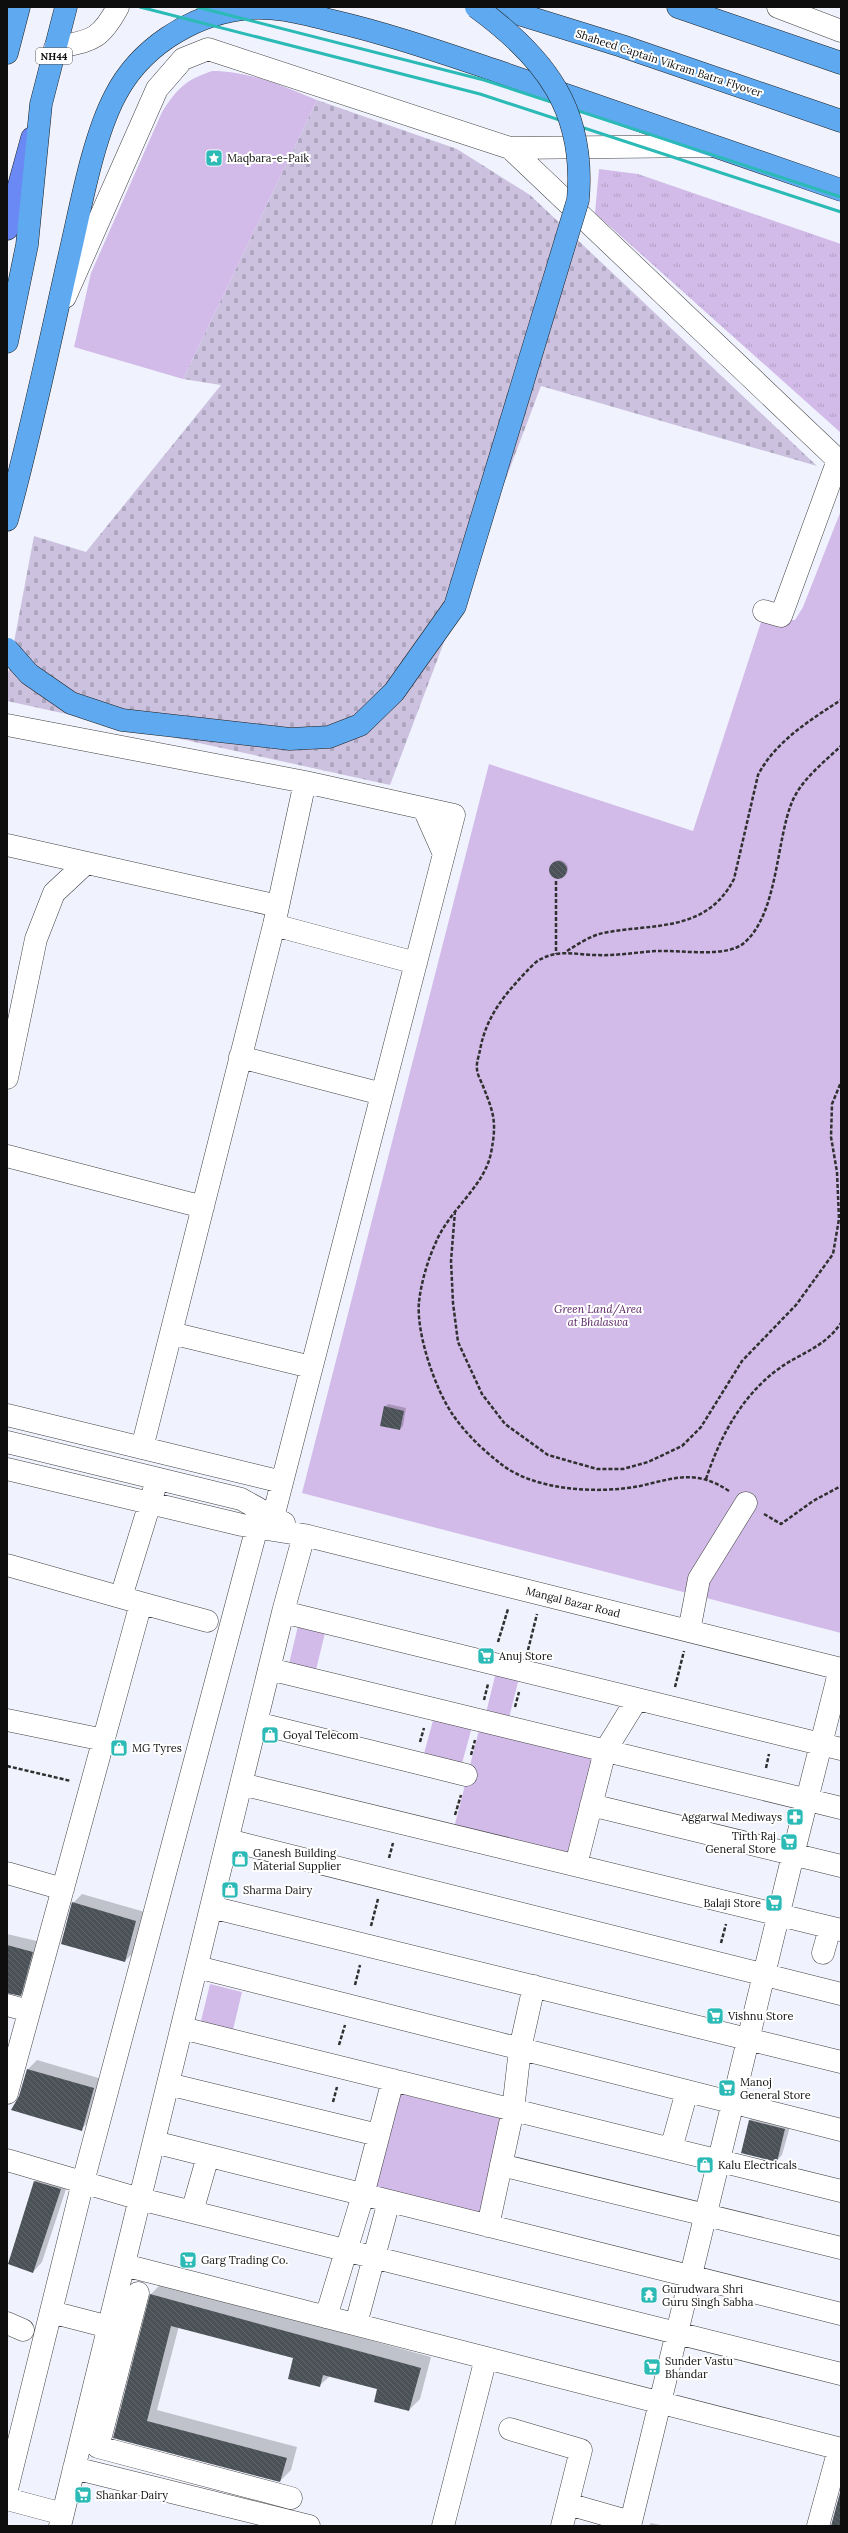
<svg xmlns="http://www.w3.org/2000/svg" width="848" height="2533" font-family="Lora,serif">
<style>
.grass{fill:url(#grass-tufts)}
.cemetery{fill:url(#cemetery-stones)}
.park{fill:#d2bbe8}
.shadow{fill:#0003}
.building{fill:url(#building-back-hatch)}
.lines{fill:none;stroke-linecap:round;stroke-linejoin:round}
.minor-casing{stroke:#414141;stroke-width:23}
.major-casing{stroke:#1f1f1f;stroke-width:23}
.highway-casing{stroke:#1f1f1f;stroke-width:23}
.path{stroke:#303030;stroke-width:2.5;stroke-dasharray:4 2;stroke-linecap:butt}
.minor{stroke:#fff;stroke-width:22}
.major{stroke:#6b89f4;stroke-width:22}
.highway{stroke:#5ea9ef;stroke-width:22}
.rail{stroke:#2bbab6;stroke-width:3}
.highway-bridge-casing{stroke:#1f1f1f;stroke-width:23;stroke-linecap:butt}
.highway-bridge{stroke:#5ea9ef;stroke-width:22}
.labels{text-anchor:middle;stroke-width:4;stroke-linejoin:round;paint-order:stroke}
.shield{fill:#fff;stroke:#565656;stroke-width:1}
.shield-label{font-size:10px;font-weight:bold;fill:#0e0e0e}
.street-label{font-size:11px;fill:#0e0e0e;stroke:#fff}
.poi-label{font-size:11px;fill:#0e0e0e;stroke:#fff;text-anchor:start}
.park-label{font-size:11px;font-style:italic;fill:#582064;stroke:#fff}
</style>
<defs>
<pattern id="grass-tufts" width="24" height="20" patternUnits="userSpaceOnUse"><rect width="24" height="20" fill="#d2bbe8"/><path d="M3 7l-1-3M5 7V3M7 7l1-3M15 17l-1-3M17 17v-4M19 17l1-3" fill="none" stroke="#b3a0c6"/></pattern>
<pattern id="cemetery-stones" width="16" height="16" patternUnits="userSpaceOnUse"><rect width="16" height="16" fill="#ccc2e0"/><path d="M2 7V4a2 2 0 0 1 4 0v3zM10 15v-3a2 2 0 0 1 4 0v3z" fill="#aea6bf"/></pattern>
<pattern id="building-back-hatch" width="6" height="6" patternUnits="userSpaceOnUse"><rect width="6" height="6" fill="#4b5257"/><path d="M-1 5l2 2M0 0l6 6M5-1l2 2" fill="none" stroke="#61666a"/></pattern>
</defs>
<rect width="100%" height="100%" fill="#f0f3fe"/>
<path class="grass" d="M599,169L638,174L841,244V433L595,213Z"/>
<path class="cemetery" d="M317,100L457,149L530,195L817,466L541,386L390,785L7,701V679L34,536L86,552L221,385L183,379Z"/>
<path class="park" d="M212,71C250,71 282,86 317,100L183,379L74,347L91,273L162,112C177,89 185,80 212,71Z
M840,513L841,514V1633L302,1493L489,764L693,831L762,619L795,620L803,607Z
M298,1626L325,1633L315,1674L288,1668Z
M496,1672L519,1678L508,1722L485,1717Z
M434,1717L472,1727L461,1767L423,1757Z
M480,1726L596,1757L573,1858L454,1828Z
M210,1984L242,1992L232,2034L200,2025Z
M396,2093L506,2119L483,2214L374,2188Z"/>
<path class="shadow" d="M550 869a9 9 0 1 1 18 0a9 9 0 1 1-18 0Z
M388,1404L406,1408L403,1426L400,1429L385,1407Z
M82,1894L145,1912L134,1952L125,1961L73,1903Z
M7,1934L41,1942L30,1985L20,1995L7,1993Z
M37,2060L102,2079L91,2120L81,2129L20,2097L28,2069Z
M756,2114L791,2123L782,2155L776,2161L742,2153L750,2120Z
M45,2172L69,2180L42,2262L33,2272L35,2182Z
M162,2283L431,2357L420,2399L409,2410L378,2389L330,2376L319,2386L295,2357L179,2326L157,2410L297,2447L291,2470L280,2481L114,2437L151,2294Z
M651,2523L665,2526H648Z"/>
<path class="building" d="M549 870a9 9 0 1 1 18 0a9 9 0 1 1-18 0Z
M384,1406L404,1411L400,1430L380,1426Z
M72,1902L136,1921L125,1962L61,1944Z
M7,1945L33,1952L21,1996L7,1993Z
M27,2069L94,2088L82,2131L11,2110L19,2096Z
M749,2120L785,2129L777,2162L741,2153Z
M34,2181L61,2189L33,2273L8,2264Z
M150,2294L421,2368L409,2411L374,2402L377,2389L323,2375L320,2387L288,2379L293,2358L171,2326L147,2421L287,2458L280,2482L113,2438Z
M841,2489V2526H831Z"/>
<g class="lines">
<g class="minor-casing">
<path id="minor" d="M778,7L841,31
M55,48C91,40 99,42 118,7
M510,148L841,463
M65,297L157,89L183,59L208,49L510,148L712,146
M764,611L781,616L838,460
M7,725L305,782L454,815L270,1529
M424,809L444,854
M7,845L278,906
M274,925L416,963
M240,1057L382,1094
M7,1078L36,939L54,893L86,863
M7,1156L203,1207
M171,1333L311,1367
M7,1415L282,1482
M7,1442L241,1499L284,1523
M142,1448L274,925L305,782
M7,1469L242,1525L304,1535L841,1669
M7,1565L141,1603L7,2093
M121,1597L154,1490
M141,1603L207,1621
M283,1612L841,1749
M689,1631L699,1579L746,1503
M269,1669L841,1808
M7,1720L104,1740
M256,1723L466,1775
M241,1784L841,1930
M591,1805L841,1866
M228,1840L841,1994
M576,1865L605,1751L637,1699
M7,1873L63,1889
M211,1907L841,2062
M823,1953L830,1928
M197,1967L841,2130
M7,2005L29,2011
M182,2028L841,2191
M168,2084L378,2135
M154,2142L841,2314
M671,2149L687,2091
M7,2160L140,2199L841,2374
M501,2165L841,2248
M192,2212L208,2156
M488,2226L513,2110L520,2049L534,1986
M124,2265L841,2449
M138,2293L98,2447L291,2498
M51,2312L109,2327
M326,2317L363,2195L393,2080
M7,2323L23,2330
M356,2324L389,2201
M510,2429L581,2450L562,2526
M74,2468L309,2526
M7,2489L83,2182L257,1527
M7,2499L63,2514
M568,2504L631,2522
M60,2526L283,1612L304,1535
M443,2526L486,2358
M630,2526L793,1855L840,1669
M818,2526L839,2449"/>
</g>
<g class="major-casing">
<path id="major" d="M7,229L32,138"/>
</g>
<g class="highway-casing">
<path id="highway" d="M496,7L622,46L841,121
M678,7L841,63
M7,53L19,7
M7,342L27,245L41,104L66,7
M7,520C32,429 51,336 72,244C82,200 94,136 115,96C139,49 189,16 242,9C273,5 302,13 333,21C389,34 443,53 497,71C612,111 727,150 841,190"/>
</g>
<path class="path" d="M556,881V954
M567,951C578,944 590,936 603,933C654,923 706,933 734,879L758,775C775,742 810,720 841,700
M455,1211L451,1261L453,1303L458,1342L482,1394L505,1424L548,1455L597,1469H623L648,1462L682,1446L701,1427L742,1361L796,1305L833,1254L839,1219L837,1172L831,1137L832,1104L841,1082
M706,1479C720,1437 741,1397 777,1370C801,1352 823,1349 841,1323
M729,1491C696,1469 675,1478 640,1486C599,1494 535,1491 501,1464C484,1451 465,1433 453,1415C435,1389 416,1333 419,1302C421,1283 428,1259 436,1242C450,1209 484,1187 491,1153C497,1122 494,1114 483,1086C481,1081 477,1074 477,1069C476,1063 479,1056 480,1050C486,1017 504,995 527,971C531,967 536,961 541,959C560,949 577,955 596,955C617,956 637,952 658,951C680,950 727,958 744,943C778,914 776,841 792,802C801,780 824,762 841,746
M764,1514L781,1524L813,1501L841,1486
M498,1642L508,1609
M528,1650L537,1614
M675,1687L684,1651
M484,1700L488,1684
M515,1707L519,1692
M420,1742L424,1728
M471,1755L475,1740
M7,1766L71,1781
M766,1768L769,1754
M455,1815L461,1795
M389,1858L393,1843
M371,1926L378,1899
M721,1943L726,1924
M355,1985L360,1965
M339,2045L345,2025
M333,2102L337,2087"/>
<use href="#minor" class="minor"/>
<use href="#major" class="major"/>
<use href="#highway" class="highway"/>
<path class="rail" d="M140,7L480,94L841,212
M197,7L484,80L841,197"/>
<g class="highway-bridge-casing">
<path id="highway-bridge" d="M7,649L29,674L71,703L122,720L290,739L329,737L360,725L394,692L455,606L578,200C586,111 546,58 476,7"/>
</g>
<use href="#highway-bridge" class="highway-bridge"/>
</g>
<defs>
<g id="sight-square" transform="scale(0.9)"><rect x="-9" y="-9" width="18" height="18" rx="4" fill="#2bbab6" stroke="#fff"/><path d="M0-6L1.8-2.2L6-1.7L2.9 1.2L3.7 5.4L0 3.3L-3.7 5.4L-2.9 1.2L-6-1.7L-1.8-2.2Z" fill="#fff"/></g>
<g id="supermarket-square" transform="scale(0.9)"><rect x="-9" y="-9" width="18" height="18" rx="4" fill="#2bbab6" stroke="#fff"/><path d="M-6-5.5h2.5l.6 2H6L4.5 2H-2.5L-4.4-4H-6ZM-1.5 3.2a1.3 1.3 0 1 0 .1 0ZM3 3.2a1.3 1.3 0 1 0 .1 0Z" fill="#fff"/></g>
<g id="shop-square" transform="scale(0.9)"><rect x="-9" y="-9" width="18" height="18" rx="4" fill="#2bbab6" stroke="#fff"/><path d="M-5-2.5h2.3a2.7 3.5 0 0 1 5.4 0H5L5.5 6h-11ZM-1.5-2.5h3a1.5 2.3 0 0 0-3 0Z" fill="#fff"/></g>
<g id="pharmacy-square" transform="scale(0.9)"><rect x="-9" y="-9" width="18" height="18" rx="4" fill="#2bbab6" stroke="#fff"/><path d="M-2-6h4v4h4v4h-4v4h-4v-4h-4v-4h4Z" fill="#fff"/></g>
<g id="temple-square" transform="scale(0.9)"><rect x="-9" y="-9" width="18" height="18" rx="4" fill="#2bbab6" stroke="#fff"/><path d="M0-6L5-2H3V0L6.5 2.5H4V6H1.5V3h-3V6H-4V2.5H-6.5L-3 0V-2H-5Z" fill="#fff"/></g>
</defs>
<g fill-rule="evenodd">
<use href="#sight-square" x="214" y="158"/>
<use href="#supermarket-square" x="486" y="1656"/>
<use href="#shop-square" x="270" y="1735"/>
<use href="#shop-square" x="119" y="1748"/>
<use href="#pharmacy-square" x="795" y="1817"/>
<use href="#supermarket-square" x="789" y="1842"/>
<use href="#shop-square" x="240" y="1859"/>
<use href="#shop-square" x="230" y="1890"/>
<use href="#supermarket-square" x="774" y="1903"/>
<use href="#supermarket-square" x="715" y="2016"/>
<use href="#supermarket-square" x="727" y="2088"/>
<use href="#shop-square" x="705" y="2165"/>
<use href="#supermarket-square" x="188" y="2260"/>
<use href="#temple-square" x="649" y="2295"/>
<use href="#supermarket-square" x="652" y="2367"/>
<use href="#supermarket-square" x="83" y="2495"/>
</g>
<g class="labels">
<rect class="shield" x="36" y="48" width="36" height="16" rx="3"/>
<g class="shield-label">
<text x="54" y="60">NH44</text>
</g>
<g class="street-label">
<text transform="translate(669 63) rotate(18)" y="4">Shaheed Captain Vikram Batra Flyover</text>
<text transform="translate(573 1602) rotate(14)" y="4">Mangal Bazar Road</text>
</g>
<g class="poi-label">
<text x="227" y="162">Maqbara-e-Paik</text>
<text x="499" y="1660">Anuj Store</text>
<text x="283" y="1739">Goyal Telecom</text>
<text x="132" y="1752">MG Tyres</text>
<text x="782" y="1821" text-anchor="end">Aggarwal Mediways</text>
<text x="776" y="1840" text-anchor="end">Tirth Raj<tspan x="776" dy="13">General Store</tspan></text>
<text x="253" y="1857">Ganesh Building<tspan x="253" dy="13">Material Supplier</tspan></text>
<text x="243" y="1894">Sharma Dairy</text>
<text x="761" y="1907" text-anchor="end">Balaji Store</text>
<text x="728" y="2020">Vishnu Store</text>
<text x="740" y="2086">Manoj<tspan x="740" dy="13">General Store</tspan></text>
<text x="718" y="2169">Kalu Electricals</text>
<text x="201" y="2264">Garg Trading Co.</text>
<text x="662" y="2293">Gurudwara Shri<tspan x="662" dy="13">Guru Singh Sabha</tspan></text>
<text x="665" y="2365">Sunder Vastu<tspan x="665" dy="13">Bhandar</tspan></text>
<text x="96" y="2499">Shankar Dairy</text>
</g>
<g class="park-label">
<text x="598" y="1313">Green Land/Area<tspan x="598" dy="13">at Bhalaswa</tspan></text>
</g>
</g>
<rect width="848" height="2533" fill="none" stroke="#0e0e0e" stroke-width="16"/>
</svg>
